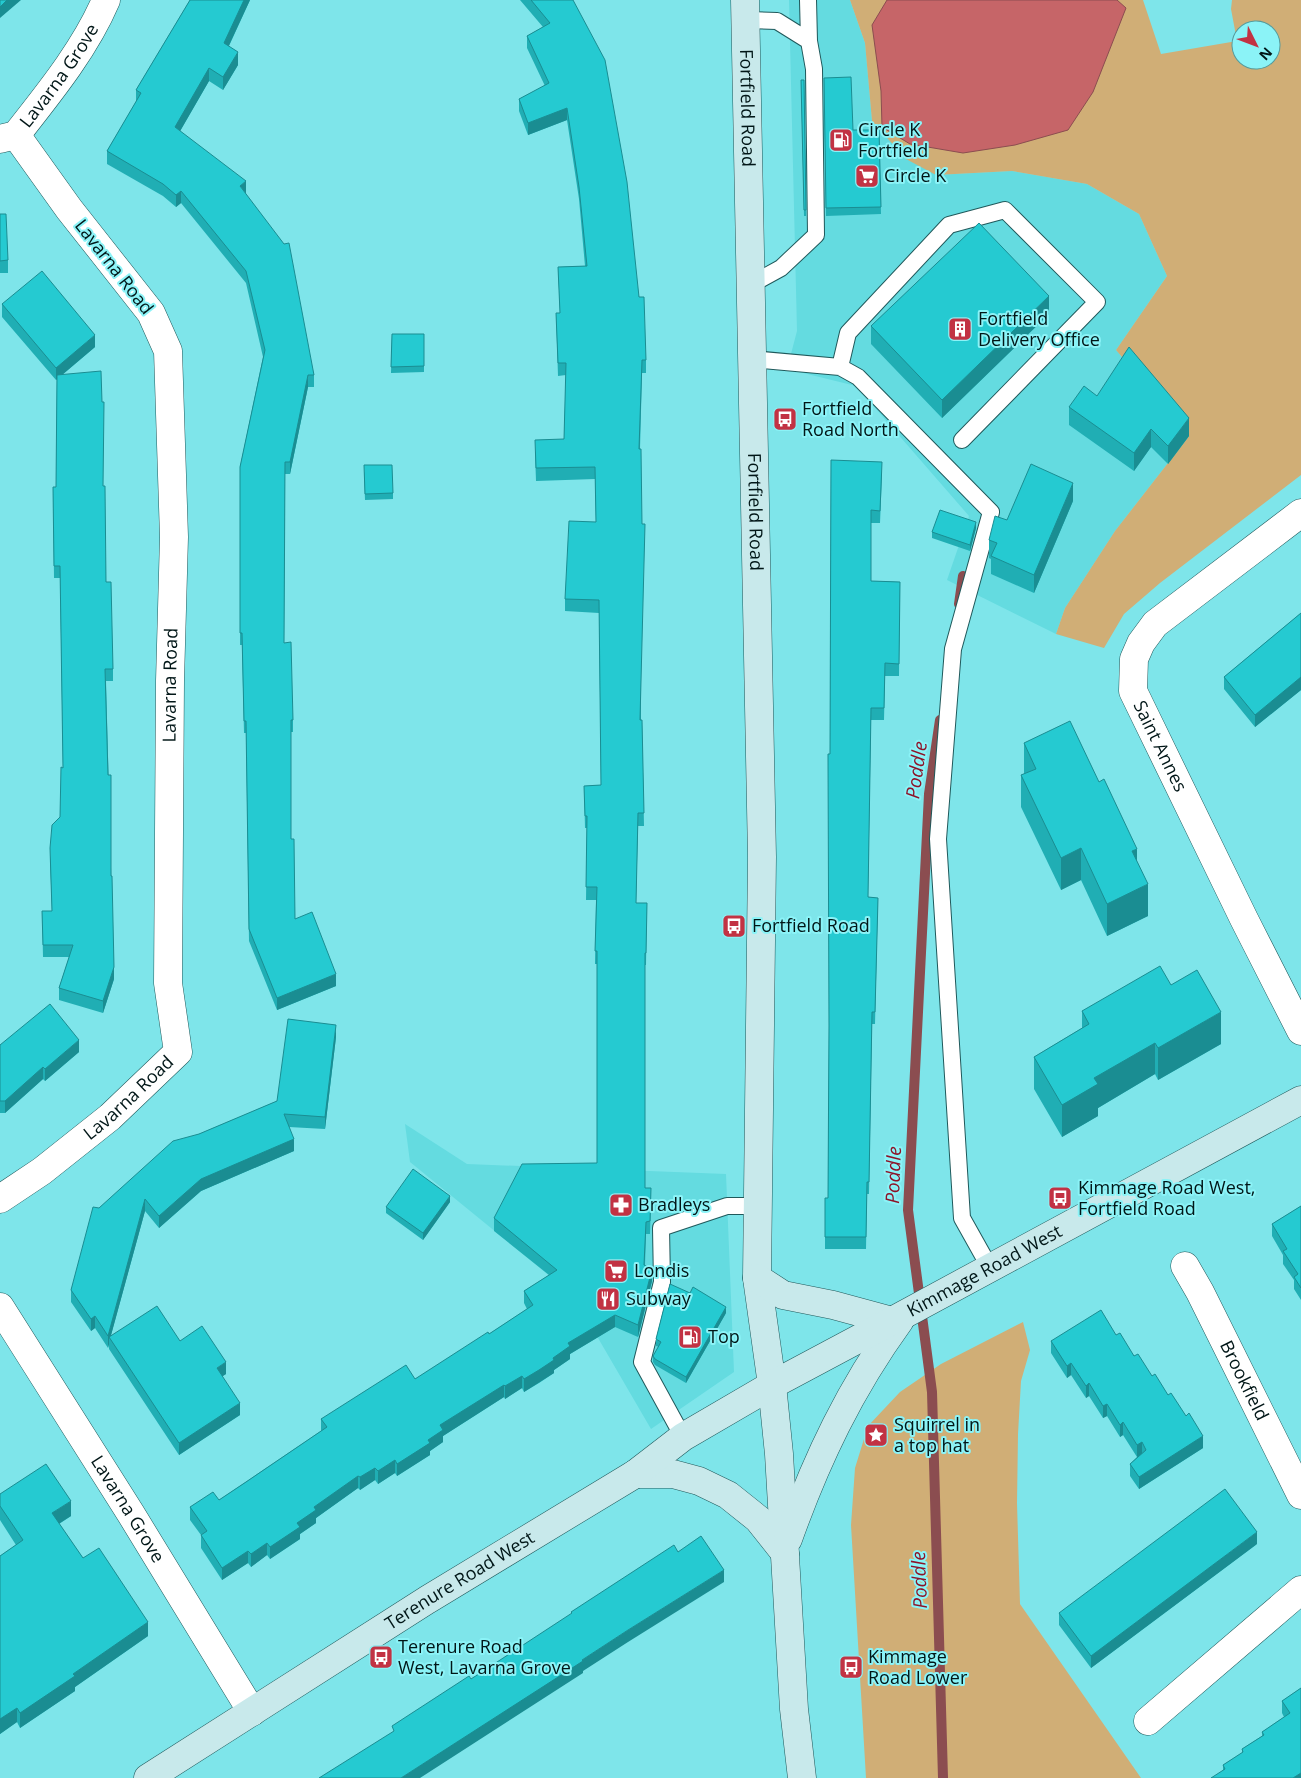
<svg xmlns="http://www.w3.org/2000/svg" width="1301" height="1778" font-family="'Open Sans',sans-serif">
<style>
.built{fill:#64dbe0}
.green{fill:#d0ae76;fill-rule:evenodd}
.water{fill:#c66568;stroke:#8b4d50}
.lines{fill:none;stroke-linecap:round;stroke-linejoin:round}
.stream{stroke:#8b4d50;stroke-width:10}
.service-casing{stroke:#20595b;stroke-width:18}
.minor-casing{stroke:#20595b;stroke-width:29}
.secondary-casing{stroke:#20595b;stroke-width:29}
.service{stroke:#fff;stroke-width:16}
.minor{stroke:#fff;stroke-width:28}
.secondary{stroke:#c8e9eb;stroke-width:28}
.wall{fill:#20aeb4}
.shaded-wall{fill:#1a8d92}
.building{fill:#25cad1;stroke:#1a8d92}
.labels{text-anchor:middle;stroke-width:4;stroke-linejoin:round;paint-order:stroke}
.street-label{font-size:18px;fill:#011617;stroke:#8bf3f7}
.poi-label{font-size:18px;fill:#011617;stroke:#8bf3f7;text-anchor:start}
.water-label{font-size:19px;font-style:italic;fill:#8d1328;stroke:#8bf3f7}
</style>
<rect width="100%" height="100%" fill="#7ee5ea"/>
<path class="built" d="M789,0H850L865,43L872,121L936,175L1012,171L1087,184L1139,214L1167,276L1116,350L1189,436L1115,531L1065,608L1056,634L947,580L969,516L856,386L787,369L797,331Z
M405,1124L467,1164L726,1174L734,1372L651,1429L573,1295L410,1162Z"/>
<path class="green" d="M850,0H1143L1161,54L1237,41L1231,9L1232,0H1301V475L1160,583L1124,614L1104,648L1056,634L1065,608L1115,531L1189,436L1116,350L1167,276L1139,214L1087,184L1012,171L936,175L906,159L872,121L865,43ZM1241,30H1271V60H1241Z
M1023,1322L1030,1350L1021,1381L1018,1434L1017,1503L1020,1604L1141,1778H866L851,1525L855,1468L868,1426L900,1392L941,1364Z"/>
<path class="water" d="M887,0H1117L1126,8L1093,92L1068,130L1015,145L963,153L910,144L882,127L881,91L872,25Z"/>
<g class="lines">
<path class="stream" d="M959,604L963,576
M940,720L929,794L908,1210L932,1392L943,1778"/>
<g class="service-casing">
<path id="service" d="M808,0L809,41
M746,20L777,21L809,41L814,69L816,235L781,268L750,285
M752,359L840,367L858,377L991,512L953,649L938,839L962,1218L990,1268
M840,367L848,333L949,225L1005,210L1097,302L962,440
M683,1437L642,1362L662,1282L661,1228L727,1206H757"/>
</g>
<g class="minor-casing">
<g id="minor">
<path id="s1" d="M0,139L16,135C49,93 85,49 106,0"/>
<path id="s2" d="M1301,513L1155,624L1141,643L1134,659L1133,691L1244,919L1301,1031"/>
<path id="s3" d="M0,1199L42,1171L110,1117L178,1052L168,983L170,681L174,537L168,351L151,313L69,209L16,135"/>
<path id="s4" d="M1185,1266L1200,1292L1301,1495"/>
<path id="s5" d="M0,1307L131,1514L252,1712"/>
<path d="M1148,1721L1301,1590"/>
</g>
</g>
<g class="secondary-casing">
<g id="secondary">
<path id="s6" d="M745,0L762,857L757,1278L772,1385L779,1454L794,1709L802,1778"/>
<path d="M757,1278L783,1295L833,1305L892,1321"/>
<path d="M635,1474H673L699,1481L728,1495L758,1519L785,1553"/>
<path d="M788,1539C817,1458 850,1389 900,1320"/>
<path id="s7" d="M148,1778L427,1600L635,1474L683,1437L772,1385L892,1321L1301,1100"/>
</g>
</g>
<use href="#service" class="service"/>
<use href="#minor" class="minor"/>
<use href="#secondary" class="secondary"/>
</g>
<path class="wall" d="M190,0H250L229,46L238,65L223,90L209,81L180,131L246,194L314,375V387H308L290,474H285L284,643L293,720V732H291V839L295,919L336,986L277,1010L249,941L246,733H244L242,645H240V467L263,357L246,283L181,203L176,207L163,196L107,164V151L136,102V90Z
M520,0H573L639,297L646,360V373H642L640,449L641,720H642L644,826H638L636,903H647L646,965H645V1188L651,1200L650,1234H646L645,1265L652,1281L638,1337L615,1327L570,1354V1359L554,1370V1373L539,1383L524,1392L522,1388L505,1399L504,1397L443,1436V1442L430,1451V1455L397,1476L395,1473L378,1484L375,1480L360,1490L358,1488L316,1518V1523L300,1534V1539L270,1559L267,1555L251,1567L248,1563L222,1580L201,1548V1535L190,1520V1507L219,1500L321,1431V1419L415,1379L489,1334L527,1309L524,1303V1291L549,1275L494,1231V1218L597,1163V964H595L596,900H586L587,828H585L584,786L601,785L599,613L565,611V599L596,522L595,479L536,481L535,452L564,439L566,375L558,376L556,313H560L558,267L585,266L579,199L567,120L528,135L519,111V99L545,86L527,48V36L543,27Z
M824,78L853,130H879L881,214L826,216Z
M801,80H804L806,216H804Z
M0,214L8,260V273H0Z
M2,304L95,347L62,375L103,486L106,582L113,669V681H106L114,979L103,1013L59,1000V988L69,957H43L42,911H52L50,860L60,817L63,768L60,578H54L53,487H56L57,379L56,380L2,317Z
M1049,314L942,418L871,344V326Z
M392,334H424V372L391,373Z
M1097,396L1189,436L1168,464L1151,447L1134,471L1069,425V407Z
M831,460L882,474L880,523H871V581L900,582L899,676H885L884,720H871L868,897L878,898L875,1024H872L869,1194H867L866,1249H825V1198H828L829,1031Z
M364,472L393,493V499L365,500Z
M1073,501L1034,593L991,574V559L989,558V540L1007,520Z
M976,528L970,551L932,538V532Z
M1301,613V690L1255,727L1224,689V677Z
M1024,743L1137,862L1148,916L1107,936L1081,880L1061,890L1021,807V775L1024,774Z
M1171,985L1221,1044L1158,1080L1155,1074L1098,1108V1116L1062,1137L1034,1089V1057L1082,1028V1011Z
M336,1037L325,1129L289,1127L294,1151L201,1191L159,1228L145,1211L111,1335L180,1341L226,1374L222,1376L240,1415L179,1455L109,1349V1344L108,1348L95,1328L91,1331L71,1302V1290L99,1208L199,1134L277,1101Z
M0,1045L79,1052L45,1081L43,1079L5,1113H0Z
M450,1202L423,1240L386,1213V1207Z
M1301,1206V1300L1294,1289V1280L1283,1264V1255L1272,1236V1224Z
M726,1313L686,1383L655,1365L653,1362V1356L659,1347L656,1346V1339Z
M1116,1335L1168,1395L1203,1448L1139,1489L1130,1476V1464L1137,1457L1123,1435L1120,1437L1107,1416L1103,1418L1089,1396L1086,1398L1071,1375L1067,1378L1051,1353V1341Z
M0,1494L71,1516L59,1524L83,1558L148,1636L75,1687V1691L20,1728L17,1722L0,1734V1556L16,1545L0,1520Z
M1257,1544L1091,1668L1059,1625V1613Z
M1301,1688V1778L1223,1770V1765L1242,1753V1749L1262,1736V1732L1284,1717L1282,1713V1701Z"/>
<path class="shaded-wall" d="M7,0H21L0,18V7Z
M244,0H250L224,56V43Z
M238,52V65L223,90V77Z
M209,68V81L175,140V127Z
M567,108V120L528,135V123Z
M246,181V194L240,186Z
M181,191V203L176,207V195Z
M1049,296V314L942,418V400Z
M95,335V347L56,380V368Z
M308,375V387L290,474V462Z
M1189,418V436L1168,464V446Z
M1151,429V447L1134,471V453Z
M1073,483V501L1034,593V575Z
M976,522V528L970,551V545Z
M1301,677V690L1255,727V715Z
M1081,848V880L1061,890V858Z
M1137,849V880L1132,851Z
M1148,884V916L1107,936V904Z
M114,967V979L103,1013V1001Z
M336,974V986L277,1010V998Z
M1221,1012V1044L1158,1080V1048Z
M336,1025V1037L325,1129V1117Z
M79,1040V1052L45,1081V1069Z
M1155,1043V1074L1098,1108V1116L1062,1137V1105L1094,1078Z
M43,1067V1079L5,1113V1101Z
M294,1139V1151L201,1191L159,1228V1216L201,1179Z
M450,1196V1202L423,1240V1233Z
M145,1199V1211L110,1339L109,1337V1344L108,1348V1336Z
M652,1269V1281L638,1337V1325Z
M726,1307V1313L686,1383V1377Z
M615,1315V1327L570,1354V1359L554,1370V1373L524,1392V1379L553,1358L568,1343Z
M95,1316V1328L91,1331V1319Z
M226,1362V1374L217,1380V1368Z
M1071,1363V1375L1067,1378V1366Z
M522,1376V1388L505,1399V1386Z
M1089,1383V1396L1086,1398V1386Z
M504,1385V1397L443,1436V1442L430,1451V1455L397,1476V1464L428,1440L440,1425Z
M240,1403V1415L179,1455V1443Z
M1107,1404V1416L1103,1418V1406Z
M1123,1422V1435L1120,1437V1425Z
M1203,1436V1448L1139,1489V1477Z
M1142,1442V1454L1137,1457V1445Z
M395,1460V1473L378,1484V1471Z
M375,1468V1480L360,1490V1477Z
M358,1476V1488L316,1518V1523L300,1534V1539L270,1559V1547L314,1507Z
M71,1501V1516L52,1528V1513Z
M1257,1532V1544L1091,1668V1656Z
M267,1543V1555L251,1567V1554Z
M248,1551V1563L222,1580V1568Z
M724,1570V1582L628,1642L583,1671V1673L420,1778H401L628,1630Z
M148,1622V1636L75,1687V1691L20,1728V1713L73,1674Z
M17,1708V1722L0,1734V1719Z
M1301,1773V1778H1293Z"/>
<path class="building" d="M0,0H7L0,7Z
M190,0H244L224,43L238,52L223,77L209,68L175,127L246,181L240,186L284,244L289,243L314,375H308L290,462H285L284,643L291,642L293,720H291V839H294L295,919L312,912L336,974L277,998L249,929L246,721H244L242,633H240V467L265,350L246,271L181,191L176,195L163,184L107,151L141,93L136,90Z
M531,0H573L605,60L627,182L639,297H644L646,360H642L639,449H641L642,524H645L640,720H642L644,813H638L636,903H647L646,953H645V1188H651L650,1221L646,1222L644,1265L652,1269L638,1325L615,1315L568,1343L570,1346L553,1358L554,1360L539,1370L524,1379L522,1376L505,1386L504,1385L440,1425L443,1430L428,1440L430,1443L397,1464L395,1460L378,1471L375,1468L360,1477L358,1476L314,1507L316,1510L297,1523L300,1527L270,1547L267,1543L251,1554L248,1551L222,1568L201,1535L207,1531L190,1507L213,1492L219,1500L246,1482L327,1427L321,1419L406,1365L415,1379L488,1332L489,1334L533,1305L524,1291L557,1270L494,1218L522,1164L597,1163V951H595L597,887H586L587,816H585L584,786L601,785L599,600L565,599L569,521L596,522L595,467L536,468L535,440L564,439L566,363H558L556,313H560L558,267L587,266L579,187L567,108L528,123L519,99L549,83L527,36L550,23Z
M851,77L853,130H879L881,207L826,208L824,78Z
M801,80H804L806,210H804Z
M0,214H6L8,260L0,261Z
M979,223L1049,296L942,400L871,326Z
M42,271L95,335L56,368L2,304Z
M392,334H424V366L391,367Z
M1129,347L1189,418L1168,446L1151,429L1134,453L1069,407L1084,386L1097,396Z
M101,371L102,402H104L103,486H105L106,582H111L113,669H105L108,775H111V876H112L114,967L103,1001L59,988L73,945H43L42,911H52L50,848L52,825L60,817L61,767L63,768L60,566H54L53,487H56L57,375Z
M831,460L882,462L880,511L871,510V581L900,582L899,664L885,663L884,708H871L868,897L878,898L875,1012H872L869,1182H867L866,1237H825V1198H828L829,1026L828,754H830Z
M1031,464L1073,483L1034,575L991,556L997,543L989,540L995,516L1007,520Z
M364,465H392L393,493L365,494Z
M940,510L976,522L970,545L932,532Z
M1301,613V677L1255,715L1224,677Z
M1070,721L1099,782L1104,779L1137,849L1132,851L1148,884L1107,904L1081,848L1061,858L1021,775L1036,769L1024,743Z
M1160,966L1171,985L1197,970L1221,1012L1158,1048L1155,1043L1094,1078L1098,1084L1062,1105L1034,1057L1089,1024L1082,1011Z
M50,1004L79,1040L45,1069L43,1067L5,1101H0V1045Z
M288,1019L336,1025L325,1117L284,1114L294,1139L201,1179L159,1216L145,1199L108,1336L95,1316L91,1319L71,1290L93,1207L99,1208L173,1141L199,1134L277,1101Z
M413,1169L450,1196L423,1233L386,1207Z
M1301,1206V1288L1294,1277L1298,1274L1283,1251L1287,1249L1272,1224Z
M670,1284L690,1293L693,1287L726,1307L686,1377L655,1359L653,1356L661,1342L656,1339Z
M157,1306L180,1341L202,1326L226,1362L217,1368L240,1403L179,1443L109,1337Z
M1101,1310L1116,1335L1120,1333L1134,1356L1138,1354L1152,1376L1155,1374L1168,1395L1171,1393L1186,1416L1189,1413L1203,1436L1139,1477L1130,1464L1146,1450L1142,1442L1137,1445L1123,1422L1120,1425L1107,1404L1103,1406L1089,1383L1086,1386L1071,1363L1067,1366L1051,1341Z
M46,1464L71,1501L52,1513L83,1558L99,1548L148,1622L73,1674L75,1676L20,1713L17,1708L0,1719V1556L23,1540L0,1506V1494Z
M1225,1489L1257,1532L1091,1656L1059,1613Z
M701,1536L724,1570L628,1630L582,1660L583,1661L401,1778H319L394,1731L392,1726L469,1676L471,1679L520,1647L572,1613L571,1612L674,1545L678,1552Z
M1301,1688V1773L1293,1778H1211L1225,1769L1223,1765L1243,1752L1242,1749L1264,1735L1262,1732L1290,1713L1282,1701Z"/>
<defs>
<g id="fuel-square" transform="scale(1.25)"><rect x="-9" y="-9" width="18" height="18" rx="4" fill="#c23243" stroke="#8bf3f7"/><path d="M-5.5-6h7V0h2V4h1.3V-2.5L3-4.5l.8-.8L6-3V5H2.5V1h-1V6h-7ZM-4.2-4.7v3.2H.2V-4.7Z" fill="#fff"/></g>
<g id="supermarket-square" transform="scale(1.25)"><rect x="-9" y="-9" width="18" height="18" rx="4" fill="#c23243" stroke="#8bf3f7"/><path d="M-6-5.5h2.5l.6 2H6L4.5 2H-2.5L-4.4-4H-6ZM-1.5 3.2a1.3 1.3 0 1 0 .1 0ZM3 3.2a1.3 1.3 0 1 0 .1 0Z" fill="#fff"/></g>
<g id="building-square" transform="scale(1.25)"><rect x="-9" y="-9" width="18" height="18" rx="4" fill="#c23243" stroke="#8bf3f7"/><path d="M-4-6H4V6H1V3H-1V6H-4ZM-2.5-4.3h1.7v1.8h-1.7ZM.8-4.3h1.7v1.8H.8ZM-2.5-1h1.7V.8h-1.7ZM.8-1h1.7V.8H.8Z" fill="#fff"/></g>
<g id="bus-square" transform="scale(1.25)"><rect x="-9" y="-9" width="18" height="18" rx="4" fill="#c23243" stroke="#8bf3f7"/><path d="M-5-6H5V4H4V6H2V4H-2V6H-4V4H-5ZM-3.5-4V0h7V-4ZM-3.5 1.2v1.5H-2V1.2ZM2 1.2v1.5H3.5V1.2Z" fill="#fff"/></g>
<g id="pharmacy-square" transform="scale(1.25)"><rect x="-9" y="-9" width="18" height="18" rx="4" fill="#c23243" stroke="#8bf3f7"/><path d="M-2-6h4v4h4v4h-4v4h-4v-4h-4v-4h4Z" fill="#fff"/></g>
<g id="restaurant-square" transform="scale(1.25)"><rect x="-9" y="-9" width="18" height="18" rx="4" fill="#c23243" stroke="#8bf3f7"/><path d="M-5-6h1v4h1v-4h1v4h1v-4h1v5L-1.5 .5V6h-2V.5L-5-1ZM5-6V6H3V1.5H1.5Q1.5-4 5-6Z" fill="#fff"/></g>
<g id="sight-square" transform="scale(1.25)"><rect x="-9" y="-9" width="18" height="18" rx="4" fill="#c23243" stroke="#8bf3f7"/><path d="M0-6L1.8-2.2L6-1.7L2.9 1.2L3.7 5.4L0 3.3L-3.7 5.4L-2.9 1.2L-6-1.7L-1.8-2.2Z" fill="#fff"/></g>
</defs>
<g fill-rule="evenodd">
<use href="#fuel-square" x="841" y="140"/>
<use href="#supermarket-square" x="867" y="176"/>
<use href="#building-square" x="960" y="329"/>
<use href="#bus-square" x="785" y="419"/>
<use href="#bus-square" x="734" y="926"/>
<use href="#bus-square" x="1060" y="1198"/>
<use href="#pharmacy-square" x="621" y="1205"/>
<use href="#supermarket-square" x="616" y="1271"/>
<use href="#restaurant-square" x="608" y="1299"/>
<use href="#fuel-square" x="690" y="1337"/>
<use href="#sight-square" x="876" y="1435"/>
<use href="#bus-square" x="381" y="1657"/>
<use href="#bus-square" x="851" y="1667"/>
</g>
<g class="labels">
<g class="street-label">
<text dy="6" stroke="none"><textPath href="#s1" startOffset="90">Lavarna Grove</textPath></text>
<text dy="6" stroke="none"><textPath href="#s6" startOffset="108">Fortfield Road</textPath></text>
<text transform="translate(114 267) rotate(52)" y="6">Lavarna Road</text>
<text dy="6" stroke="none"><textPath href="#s6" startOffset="512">Fortfield Road</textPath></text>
<text dy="6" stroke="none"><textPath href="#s3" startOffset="599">Lavarna Road</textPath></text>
<text dy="6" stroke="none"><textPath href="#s2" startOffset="318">Saint Annes</textPath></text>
<text dy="6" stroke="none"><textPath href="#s3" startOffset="164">Lavarna Road</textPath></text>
<text dy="6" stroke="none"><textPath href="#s7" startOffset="979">Kimmage Road West</textPath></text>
<text dy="6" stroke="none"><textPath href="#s4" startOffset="129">Brookfield</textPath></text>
<text dy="6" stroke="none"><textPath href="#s5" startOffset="239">Lavarna Grove</textPath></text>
<text dy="6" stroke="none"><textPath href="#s7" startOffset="369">Terenure Road West</textPath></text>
</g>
<g class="poi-label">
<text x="858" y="136">Circle K<tspan x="858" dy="21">Fortfield</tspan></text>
<text x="884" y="182">Circle K</text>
<text x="978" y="325">Fortfield<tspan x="978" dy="21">Delivery Office</tspan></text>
<text x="802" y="415">Fortfield<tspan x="802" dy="21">Road North</tspan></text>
<text x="752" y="932">Fortfield Road</text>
<text x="1078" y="1194">Kimmage Road West,<tspan x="1078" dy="21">Fortfield Road</tspan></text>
<text x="638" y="1211">Bradleys</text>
<text x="634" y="1277">Londis</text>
<text x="626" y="1305">Subway</text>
<text x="708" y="1343">Top</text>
<text x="894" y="1431">Squirrel in<tspan x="894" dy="21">a top hat</tspan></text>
<text x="398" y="1653">Terenure Road<tspan x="398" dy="21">West, Lavarna Grove</tspan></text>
<text x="868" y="1663">Kimmage<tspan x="868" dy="21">Road Lower</tspan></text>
</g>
<g class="water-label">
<text transform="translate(916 770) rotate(-82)" y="7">Poddle</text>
<text transform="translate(893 1175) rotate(-88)" y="7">Poddle</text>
<text transform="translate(919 1580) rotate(-92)" y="7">Poddle</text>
</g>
</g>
<g transform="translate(1256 45) rotate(132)"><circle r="24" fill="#8bf3f7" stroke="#549b9d"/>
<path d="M0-4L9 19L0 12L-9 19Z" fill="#c23243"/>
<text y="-8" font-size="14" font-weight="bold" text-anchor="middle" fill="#011617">N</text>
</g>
</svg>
